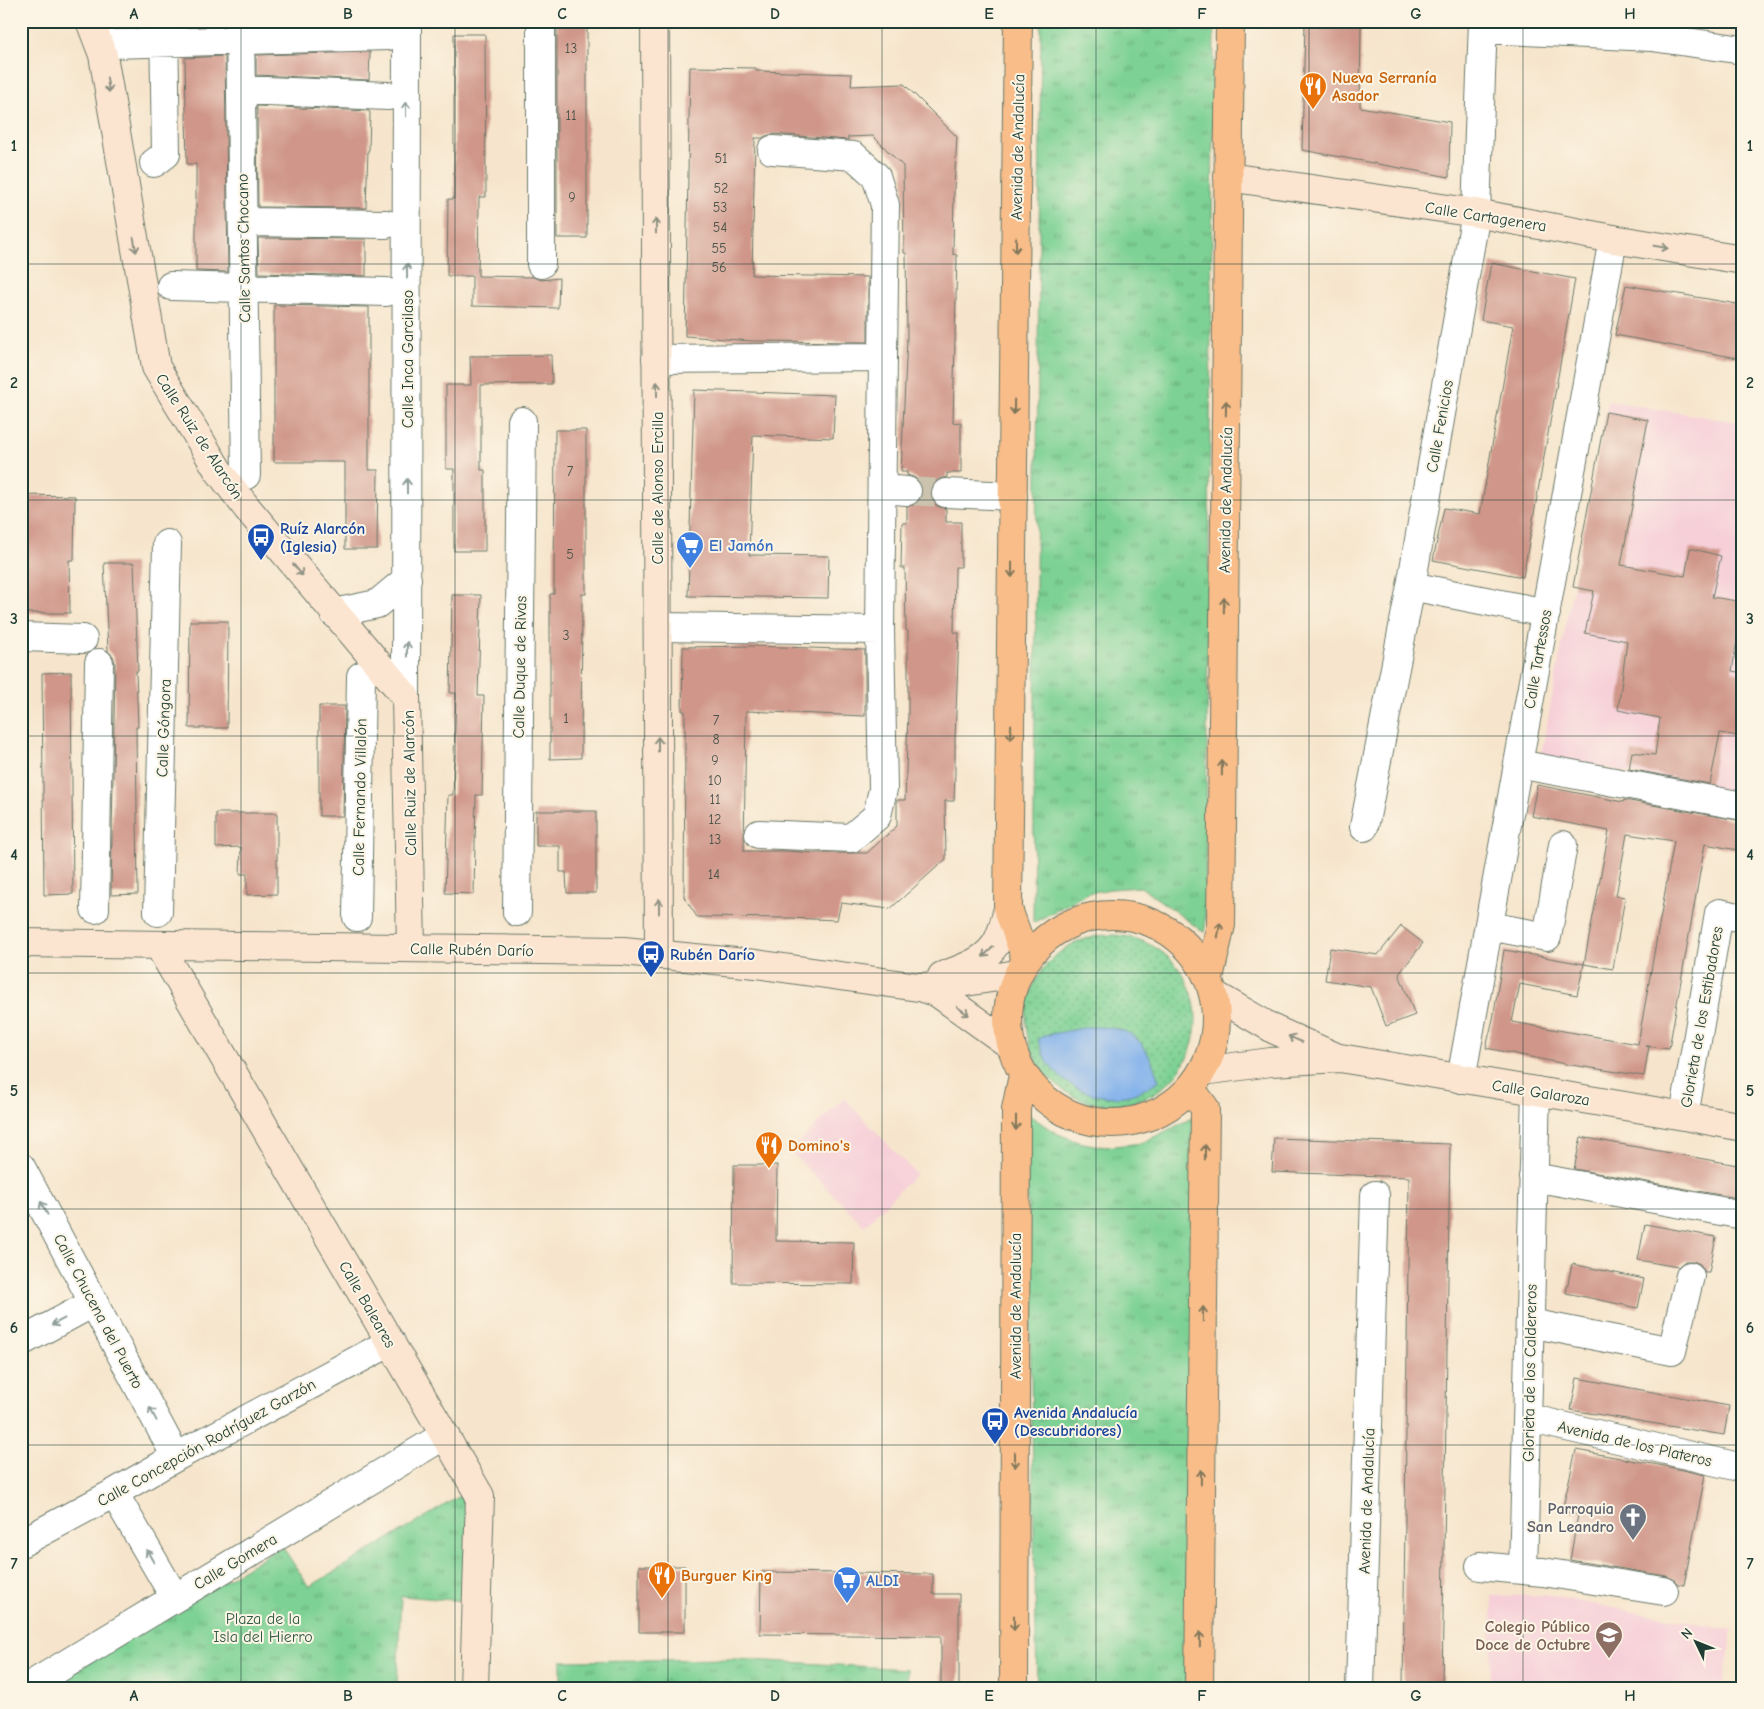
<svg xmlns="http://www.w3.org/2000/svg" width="1764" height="1709" font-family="'Comic Neue',sans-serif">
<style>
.built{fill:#f6cfd8}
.grass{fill:url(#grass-dots);stroke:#4e8764}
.park{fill:url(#park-tufts);stroke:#4e8764}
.water{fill:#80b0eb;stroke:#507690}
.building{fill:#cf9689;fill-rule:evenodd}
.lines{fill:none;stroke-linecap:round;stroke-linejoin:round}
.street-tunnel{stroke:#cbc3ae;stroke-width:28;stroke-dasharray:28 14;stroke-linecap:butt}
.street-casing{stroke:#6a7869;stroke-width:30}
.secondary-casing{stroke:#6a7869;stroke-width:30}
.primary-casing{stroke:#6a7869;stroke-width:30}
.street{stroke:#fff;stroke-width:28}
.secondary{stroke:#fce5d0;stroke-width:28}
.primary{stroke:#f8bd89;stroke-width:28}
.oneway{stroke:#8e9182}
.oneway2{stroke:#8f9e9a}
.oneway3{stroke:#81775a}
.grid{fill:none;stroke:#1f3d34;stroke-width:1;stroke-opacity:0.55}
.labels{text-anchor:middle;stroke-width:4;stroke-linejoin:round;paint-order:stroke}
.number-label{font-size:14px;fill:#4b5349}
.food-label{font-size:16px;font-weight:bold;fill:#c56008;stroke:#fcf5e5;text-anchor:start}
.street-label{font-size:16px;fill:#1f3d34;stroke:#fcf5e5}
.transit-label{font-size:16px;font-weight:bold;fill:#164399;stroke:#fcf5e5;text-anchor:start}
.shop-label{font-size:16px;font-weight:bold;fill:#366cbe;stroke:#fcf5e5;text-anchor:start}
.worship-label{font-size:16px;font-weight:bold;fill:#5b616d;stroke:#fcf5e5;text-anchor:end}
.park-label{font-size:16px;fill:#325b47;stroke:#fcf5e5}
.education-label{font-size:16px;font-weight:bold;fill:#785e54;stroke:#fcf5e5;text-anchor:end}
.neatline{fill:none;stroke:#1f3d34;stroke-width:2}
.grid-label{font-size:16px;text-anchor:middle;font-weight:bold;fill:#1f3d34}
</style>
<defs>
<pattern id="grass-dots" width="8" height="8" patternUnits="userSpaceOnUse" patternTransform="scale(1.25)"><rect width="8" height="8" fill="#7dd194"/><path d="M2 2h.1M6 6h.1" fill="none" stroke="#66ab7a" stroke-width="1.8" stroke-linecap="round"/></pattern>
<pattern id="park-tufts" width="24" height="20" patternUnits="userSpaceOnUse" patternTransform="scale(1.25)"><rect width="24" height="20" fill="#7dd194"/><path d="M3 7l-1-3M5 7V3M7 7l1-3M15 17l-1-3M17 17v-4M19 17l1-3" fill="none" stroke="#66ab7a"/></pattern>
</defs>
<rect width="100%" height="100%" fill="#fcf5e5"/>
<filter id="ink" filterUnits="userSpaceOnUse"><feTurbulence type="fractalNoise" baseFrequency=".02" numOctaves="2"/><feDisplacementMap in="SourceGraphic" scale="10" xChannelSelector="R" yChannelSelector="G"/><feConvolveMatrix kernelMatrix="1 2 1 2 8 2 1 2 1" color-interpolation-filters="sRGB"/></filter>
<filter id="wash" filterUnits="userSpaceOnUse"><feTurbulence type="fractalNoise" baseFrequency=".0096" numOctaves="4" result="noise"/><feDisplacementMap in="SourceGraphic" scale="20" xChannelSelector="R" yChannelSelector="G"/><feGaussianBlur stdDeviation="1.12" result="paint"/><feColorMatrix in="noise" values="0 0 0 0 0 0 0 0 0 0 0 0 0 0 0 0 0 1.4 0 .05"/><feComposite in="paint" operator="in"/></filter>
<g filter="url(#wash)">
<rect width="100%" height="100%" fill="#f6e5cc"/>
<path class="built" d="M1608,401L1743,423V794L1541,756Z
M844,1098L916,1174L864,1226L790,1151Z
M1544,1595L1733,1630L1723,1688H1490L1492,1596Z"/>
<path class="grass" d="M1026 1020a85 85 0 1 1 170 0a85 85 0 1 1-170 0Z"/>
<path class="park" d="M1041,21H1214L1205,933L1141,887L1111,889L1088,893L1033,923Z
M1026,1113L1056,1133L1078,1142L1105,1147L1142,1143L1196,1116L1190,1688H1037Z
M460,1496L468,1510L465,1601L401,1596L397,1688H47L282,1546L309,1587Z
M734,1659L907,1669V1688H561V1661Z"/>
<path class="water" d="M1089,1027C1134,1026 1145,1039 1159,1081C1152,1084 1146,1089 1139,1092C1105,1106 1062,1089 1045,1058C1042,1052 1040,1046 1038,1040L1046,1035Z"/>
<g id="blocks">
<path class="building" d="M191,21H224V25L191,26Z
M557,21H587V238H557Z
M1305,21H1361L1360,107L1450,122L1449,177L1302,150Z
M454,34H485L486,197H479L478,276L533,277L541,280L559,278L558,308L472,306V276H447L448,199H454Z
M370,52L369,80L256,75V55Z
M225,56L228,272L196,271V164H187L185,58Z
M690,67L756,68V71L852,74L851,86L904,84L957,137L954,189L953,254L957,255L953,423L961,422V473H947V477L939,479L933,484L930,493L932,500L937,506L946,509V522H961V567H955L954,632L959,633L955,738V771L954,801H945L946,859L890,909L841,903L837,920L789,918L697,917L684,897L685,749V711H682L683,647L755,646L865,650V716L746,711L744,851H787L814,853H867L897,826V800H905L908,715V631L906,630L905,568H901L902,523H907V506L914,505L920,500L923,492L921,484L916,478L907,475V472H901L907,337L906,253H904L903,166L873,136L848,137V140L773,134L766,136L762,138H755L752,275L868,277V342L752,341L685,336Z
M257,106L369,111L370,113L369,150H368L366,208L258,207Z
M258,238L366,239V276L259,273Z
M1491,263L1575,279L1523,577L1433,560L1444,508L1480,514L1513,326L1481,320Z
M1626,285L1743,305V359L1615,335Z
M274,305L369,307V470H378L377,549H345V462H274Z
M551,355L552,384L481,385V470H485V551H454V469H446V385H471L470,356Z
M694,390L835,395L833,438L753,435L749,555L829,556L828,598L688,596Z
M1606,412L1648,420L1621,565L1685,576L1690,548L1721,556L1712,597L1743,602L1732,671L1743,673V737L1720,733L1710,784L1629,769L1632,752L1655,755L1660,718L1618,710L1627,641L1585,633L1594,591L1573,587Z
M555,430H586V594H582L581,758L550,759V594H554Z
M21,495L75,496L74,560H69L70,613H21Z
M104,563H134L138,671H136L138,727H136L138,894L111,895L115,663L113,656L108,651Z
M452,595H481L478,696H484L482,795H476L474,894L445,893L448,795H453L456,693H450Z
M190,621H228L227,728H189Z
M71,672L73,894L44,895L42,673Z
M319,706H345L343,816H319Z
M1537,785L1623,802L1624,800L1743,821V851L1705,844L1669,1049L1646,1046H1649L1644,1076L1565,1064L1486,1048L1493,1019L1504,950L1584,964L1609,831L1531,816ZM1627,834L1674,841L1638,1044L1512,1022L1520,984L1577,995L1584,964L1613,969L1625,897L1616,896Z
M536,811H596V893H567L566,872H560V846H536Z
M216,813H277V894L247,895V874H240L241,847L216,848Z
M1401,926L1423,943L1399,974L1415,1015L1386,1026L1371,987L1325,980L1330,948L1378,955Z
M1581,1137L1743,1166V1199L1574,1169Z
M1274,1138L1450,1144L1442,1688H1403L1409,1177L1272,1172Z
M734,1165H777L776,1241L854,1242L853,1284L733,1283Z
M1645,1224L1716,1237L1709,1272H1705L1700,1264L1693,1261H1685L1678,1267L1638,1260Z
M1572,1264L1644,1279L1638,1308L1566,1293Z
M1577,1378L1729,1406L1724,1435L1571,1410Z
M1576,1450L1664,1466L1705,1475L1684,1585L1678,1584L1673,1579L1666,1576L1570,1560L1578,1515L1562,1511Z
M639,1566H685V1632H639Z
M761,1572L933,1574V1594H959V1688H941V1636L760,1634Z"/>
</g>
</g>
<g filter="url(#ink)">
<use href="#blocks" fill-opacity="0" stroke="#6a7869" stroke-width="1"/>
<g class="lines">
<path class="street-tunnel" d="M907,491L946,493"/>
<g class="street-casing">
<path id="street" d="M240,21L246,475
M541,21V264
M1483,29L1652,37L1743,50
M112,44L388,36
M241,90L388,96
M772,150L854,156L876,176L885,205L883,357
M154,163L166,154L164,21
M243,222L386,224
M171,286L386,292
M656,359L883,357L880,630L658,627
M882,489L907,491
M946,493L1013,496
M1411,586L1546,613
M334,613L377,604L407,579
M21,637L83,639
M406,697L407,21
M1518,764L1743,806
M1364,827L1411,586L1476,213L1483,21
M759,834L851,838L877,816L883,789L880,630
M95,909L99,663
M158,912L167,544
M517,912L522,421
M357,917L361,676
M1489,926L1547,937L1563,845
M1461,1079L1613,239
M1684,1116L1719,913L1743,918
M21,1167L176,1457
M1533,1177L1743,1215
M1530,1323L1672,1351L1690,1276
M21,1342L95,1302
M1528,1418L1743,1468
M114,1493L175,1598
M21,1543L114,1493L176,1457L391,1342
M1480,1566L1543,1572L1664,1591
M1523,1570L1536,1091
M26,1688L445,1435
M1360,1688L1375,1195"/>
</g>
<g class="secondary-casing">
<path id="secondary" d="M90,21L103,55L156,367L218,470L247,508L406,697L411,948
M655,21L659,955
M1228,177L1476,213L1613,239L1743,260
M21,943L623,951L756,964L918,987L940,986L1017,974
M159,946L480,1496L474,1688
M942,976C963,968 988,961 998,940C1003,930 1005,919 1008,909
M921,987L939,994L1010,1045
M1215,995L1275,1030L1336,1057
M1203,1071L1271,1062L1340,1058L1684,1116L1743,1127"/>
</g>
<g class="primary-casing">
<path id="primary" d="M1018,21L1008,909L1026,959
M1008 1019a104 104 0 1 1 208 0a104 104 0 1 1-208 0Z
M1209,978L1221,925L1230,21
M1190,1088L1205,1108L1199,1688
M1014,1688L1016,1109L1023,1075"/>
</g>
<use href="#street" class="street"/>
<use href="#secondary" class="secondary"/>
<use href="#primary" class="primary"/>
</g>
<defs><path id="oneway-shaft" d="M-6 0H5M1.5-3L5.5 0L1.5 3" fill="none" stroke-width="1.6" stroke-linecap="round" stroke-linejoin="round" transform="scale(1.25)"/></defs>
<g class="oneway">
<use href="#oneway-shaft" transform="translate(108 85) rotate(81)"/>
<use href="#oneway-shaft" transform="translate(656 226) rotate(-90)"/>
<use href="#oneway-shaft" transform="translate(135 245) rotate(80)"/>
<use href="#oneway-shaft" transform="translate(1661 247) rotate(9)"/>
<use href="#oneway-shaft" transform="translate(657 389) rotate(-90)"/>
<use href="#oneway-shaft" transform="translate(298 570) rotate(50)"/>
<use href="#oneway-shaft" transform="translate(658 744) rotate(-90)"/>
<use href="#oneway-shaft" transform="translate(659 906) rotate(-90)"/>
<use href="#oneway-shaft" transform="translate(988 952) rotate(136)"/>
<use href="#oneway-shaft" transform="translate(963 1011) rotate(35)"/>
<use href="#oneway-shaft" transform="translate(1295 1039) rotate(-156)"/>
</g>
<g class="oneway2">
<use href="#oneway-shaft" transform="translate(406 109) rotate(-90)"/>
<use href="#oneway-shaft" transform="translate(407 271) rotate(-90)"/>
<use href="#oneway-shaft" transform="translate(407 486) rotate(-90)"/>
<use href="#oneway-shaft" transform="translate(407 649) rotate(-90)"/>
<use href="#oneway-shaft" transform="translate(44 1208) rotate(-118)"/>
<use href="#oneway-shaft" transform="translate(58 1322) rotate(152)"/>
<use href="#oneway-shaft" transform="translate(153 1414) rotate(-118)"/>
<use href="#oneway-shaft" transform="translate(150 1556) rotate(-120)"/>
</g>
<g class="oneway3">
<use href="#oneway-shaft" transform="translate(1016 245) rotate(91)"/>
<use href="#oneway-shaft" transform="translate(1014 407) rotate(91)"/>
<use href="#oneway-shaft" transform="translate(1226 408) rotate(-89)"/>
<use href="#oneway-shaft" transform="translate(1012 570) rotate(91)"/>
<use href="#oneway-shaft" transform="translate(1224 605) rotate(-89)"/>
<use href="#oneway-shaft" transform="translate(1011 732) rotate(91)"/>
<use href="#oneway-shaft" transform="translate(1222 768) rotate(-89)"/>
<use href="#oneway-shaft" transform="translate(1219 930) rotate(-81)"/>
<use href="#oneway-shaft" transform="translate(1016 1123) rotate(90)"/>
<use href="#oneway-shaft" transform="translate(1205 1152) rotate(-89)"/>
<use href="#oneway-shaft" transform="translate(1203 1314) rotate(-89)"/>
<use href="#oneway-shaft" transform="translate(1015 1460) rotate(90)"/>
<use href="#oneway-shaft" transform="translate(1201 1477) rotate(-89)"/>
<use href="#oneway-shaft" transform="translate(1014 1623) rotate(90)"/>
<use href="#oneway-shaft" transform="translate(1200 1639) rotate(-89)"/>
</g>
</g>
<path class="grid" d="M241,21V1688M455,21V1688M668,21V1688M882,21V1688M1096,21V1688M1309,21V1688M1523,21V1688M21,264H1743M21,500H1743M21,736H1743M21,973H1743M21,1209H1743M21,1445H1743"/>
<defs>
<g id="restaurant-pin" transform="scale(1.4375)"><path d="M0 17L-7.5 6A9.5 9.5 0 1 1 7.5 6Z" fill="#e8710a" stroke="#fcf5e5"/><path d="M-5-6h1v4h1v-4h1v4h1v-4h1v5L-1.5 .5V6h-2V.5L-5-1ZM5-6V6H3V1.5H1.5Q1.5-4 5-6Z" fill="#fff"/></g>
<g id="bus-pin" transform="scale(1.4375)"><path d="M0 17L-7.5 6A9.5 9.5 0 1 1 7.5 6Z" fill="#1a4fb4" stroke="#fcf5e5"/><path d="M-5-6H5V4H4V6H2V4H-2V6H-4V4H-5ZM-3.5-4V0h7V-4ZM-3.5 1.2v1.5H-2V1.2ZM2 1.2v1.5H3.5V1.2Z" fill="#fff"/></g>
<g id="supermarket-pin" transform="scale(1.4375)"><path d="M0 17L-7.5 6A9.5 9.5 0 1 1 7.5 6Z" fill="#3f7fe0" stroke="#fcf5e5"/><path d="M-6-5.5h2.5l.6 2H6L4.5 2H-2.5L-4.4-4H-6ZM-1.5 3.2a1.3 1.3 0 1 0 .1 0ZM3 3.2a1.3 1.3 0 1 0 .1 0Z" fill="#fff"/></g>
<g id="church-pin" transform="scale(1.4375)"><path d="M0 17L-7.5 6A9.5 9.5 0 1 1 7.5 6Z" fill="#6b7280" stroke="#fcf5e5"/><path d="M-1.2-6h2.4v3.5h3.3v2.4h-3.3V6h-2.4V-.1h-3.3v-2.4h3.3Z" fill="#fff"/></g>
<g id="school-pin" transform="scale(1.4375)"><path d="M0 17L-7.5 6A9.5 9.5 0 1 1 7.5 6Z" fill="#8d6e63" stroke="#fcf5e5"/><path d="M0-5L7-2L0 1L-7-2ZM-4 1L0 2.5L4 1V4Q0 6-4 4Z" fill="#fff"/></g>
</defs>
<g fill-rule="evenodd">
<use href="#restaurant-pin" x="1313" y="86"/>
<use href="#bus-pin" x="261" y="537"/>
<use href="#supermarket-pin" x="690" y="545"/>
<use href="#bus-pin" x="651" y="954"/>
<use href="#restaurant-pin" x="769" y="1145"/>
<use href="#bus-pin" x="995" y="1421"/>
<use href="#church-pin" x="1633" y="1517"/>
<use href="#restaurant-pin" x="662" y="1575"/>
<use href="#supermarket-pin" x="847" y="1580"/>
<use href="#school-pin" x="1609" y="1635"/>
</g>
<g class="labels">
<g class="number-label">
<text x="571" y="53">13</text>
<text x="571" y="120">11</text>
<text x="721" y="163">51</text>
<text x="721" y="193">52</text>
<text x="572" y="202">9</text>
<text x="720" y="212">53</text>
<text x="720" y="232">54</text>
<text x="719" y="253">55</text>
<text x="719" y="272">56</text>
<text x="570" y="476">7</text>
<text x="570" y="559">5</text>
<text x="566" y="640">3</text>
<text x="566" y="723">1</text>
<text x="716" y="725">7</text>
<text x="716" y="744">8</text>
<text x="715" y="765">9</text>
<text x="715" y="785">10</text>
<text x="715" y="804">11</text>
<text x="715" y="824">12</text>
<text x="715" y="844">13</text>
<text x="714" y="879">14</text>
</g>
<g class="food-label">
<text x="1332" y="83">Nueva Serranía<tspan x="1332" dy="18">Asador</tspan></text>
<text x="788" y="1151">Domino's</text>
<text x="681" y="1581">Burguer King</text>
</g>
<g class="street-label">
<text transform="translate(1017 147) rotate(-89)" y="6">Avenida de Andalucía</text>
<text transform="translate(1486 216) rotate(9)" y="6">Calle Cartagenera</text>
<text transform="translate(243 248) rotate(-91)" y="6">Calle Santos Chocano</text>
<text transform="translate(407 359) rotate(-90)" y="6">Calle Inca Garcilaso</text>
<text transform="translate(1439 426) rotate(-80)" y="6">Calle Fenicios</text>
<text transform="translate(200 436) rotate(57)" y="6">Calle Ruiz de Alarcón</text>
<text transform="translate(657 488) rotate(-90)" y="6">Calle de Alonso Ercilla</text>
<text transform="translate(1225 500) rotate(-89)" y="6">Avenida de Andalucía</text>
<text transform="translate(1537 659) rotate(-80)" y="6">Calle Tartessos</text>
<text transform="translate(519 667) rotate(-89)" y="6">Calle Duque de Rivas</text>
<text transform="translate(163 728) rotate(-88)" y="6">Calle Góngora</text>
<text transform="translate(409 783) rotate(-91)" y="6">Calle Ruiz de Alarcón</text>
<text transform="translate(359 797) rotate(-89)" y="6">Calle Fernando Villalón</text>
<text transform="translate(472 949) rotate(1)" y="6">Calle Rubén Darío</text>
<text transform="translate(1701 1017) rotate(-80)" y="6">Glorieta de los Estibadores</text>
<text transform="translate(1541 1092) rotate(9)" y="6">Calle Galaroza</text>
<text transform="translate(368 1304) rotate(60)" y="6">Calle Baleares</text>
<text transform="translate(1015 1306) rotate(-90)" y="6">Avenida de Andalucía</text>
<text transform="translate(99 1311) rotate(62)" y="6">Calle Chucena del Puerto</text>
<text transform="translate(1529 1373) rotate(-89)" y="6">Glorieta de los Caldereros</text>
<text transform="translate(206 1442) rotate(-29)" y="6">Calle Concepción Rodríguez Garzón</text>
<text transform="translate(1635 1443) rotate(13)" y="6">Avenida de los Plateros</text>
<text transform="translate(1366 1501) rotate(-88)" y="6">Avenida de Andalucía</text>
<text transform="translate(235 1561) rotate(-31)" y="6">Calle Gomera</text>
</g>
<g class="transit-label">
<text x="280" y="534">Ruíz Alarcón<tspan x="280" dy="18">(Iglesia)</tspan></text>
<text x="670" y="960">Rubén Darío</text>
<text x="1014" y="1418">Avenida Andalucía<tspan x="1014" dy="18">(Descubridores)</tspan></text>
</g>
<g class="shop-label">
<text x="709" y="551">El Jamón</text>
<text x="866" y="1586">ALDI</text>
</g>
<g class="worship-label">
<text x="1614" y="1514">Parroquia<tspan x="1614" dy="18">San Leandro</tspan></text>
</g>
<g class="park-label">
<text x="263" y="1624">Plaza de la<tspan x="263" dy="18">Isla del Hierro</tspan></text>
</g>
<g class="education-label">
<text x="1590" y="1632">Colegio Público<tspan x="1590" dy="18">Doce de Octubre</tspan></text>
</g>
</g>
<rect width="1764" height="1709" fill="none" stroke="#fcf5e5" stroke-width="55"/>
<g transform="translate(1696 1642) rotate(313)" stroke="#fcf5e5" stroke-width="4" paint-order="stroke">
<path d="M0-4L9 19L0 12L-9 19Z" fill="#1f3d34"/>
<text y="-8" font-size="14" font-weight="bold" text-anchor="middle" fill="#1f3d34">N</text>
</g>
<rect x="28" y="28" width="1708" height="1654" class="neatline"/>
<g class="grid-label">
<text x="134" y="19">A</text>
<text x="348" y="19">B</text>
<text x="562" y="19">C</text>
<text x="775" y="19">D</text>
<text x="989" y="19">E</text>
<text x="1202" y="19">F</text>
<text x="1416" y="19">G</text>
<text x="1630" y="19">H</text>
<text x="14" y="151">1</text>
<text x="1750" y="151">1</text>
<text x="14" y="388">2</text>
<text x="1750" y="388">2</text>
<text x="14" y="624">3</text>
<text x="1750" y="624">3</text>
<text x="14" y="860">4</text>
<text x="1750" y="860">4</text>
<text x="14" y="1096">5</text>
<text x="1750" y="1096">5</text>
<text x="14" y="1333">6</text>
<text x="1750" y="1333">6</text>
<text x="14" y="1569">7</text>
<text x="1750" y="1569">7</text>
<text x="134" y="1701">A</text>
<text x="348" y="1701">B</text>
<text x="562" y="1701">C</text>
<text x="775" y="1701">D</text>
<text x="989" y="1701">E</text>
<text x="1202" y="1701">F</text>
<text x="1416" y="1701">G</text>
<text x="1630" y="1701">H</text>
</g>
</svg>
